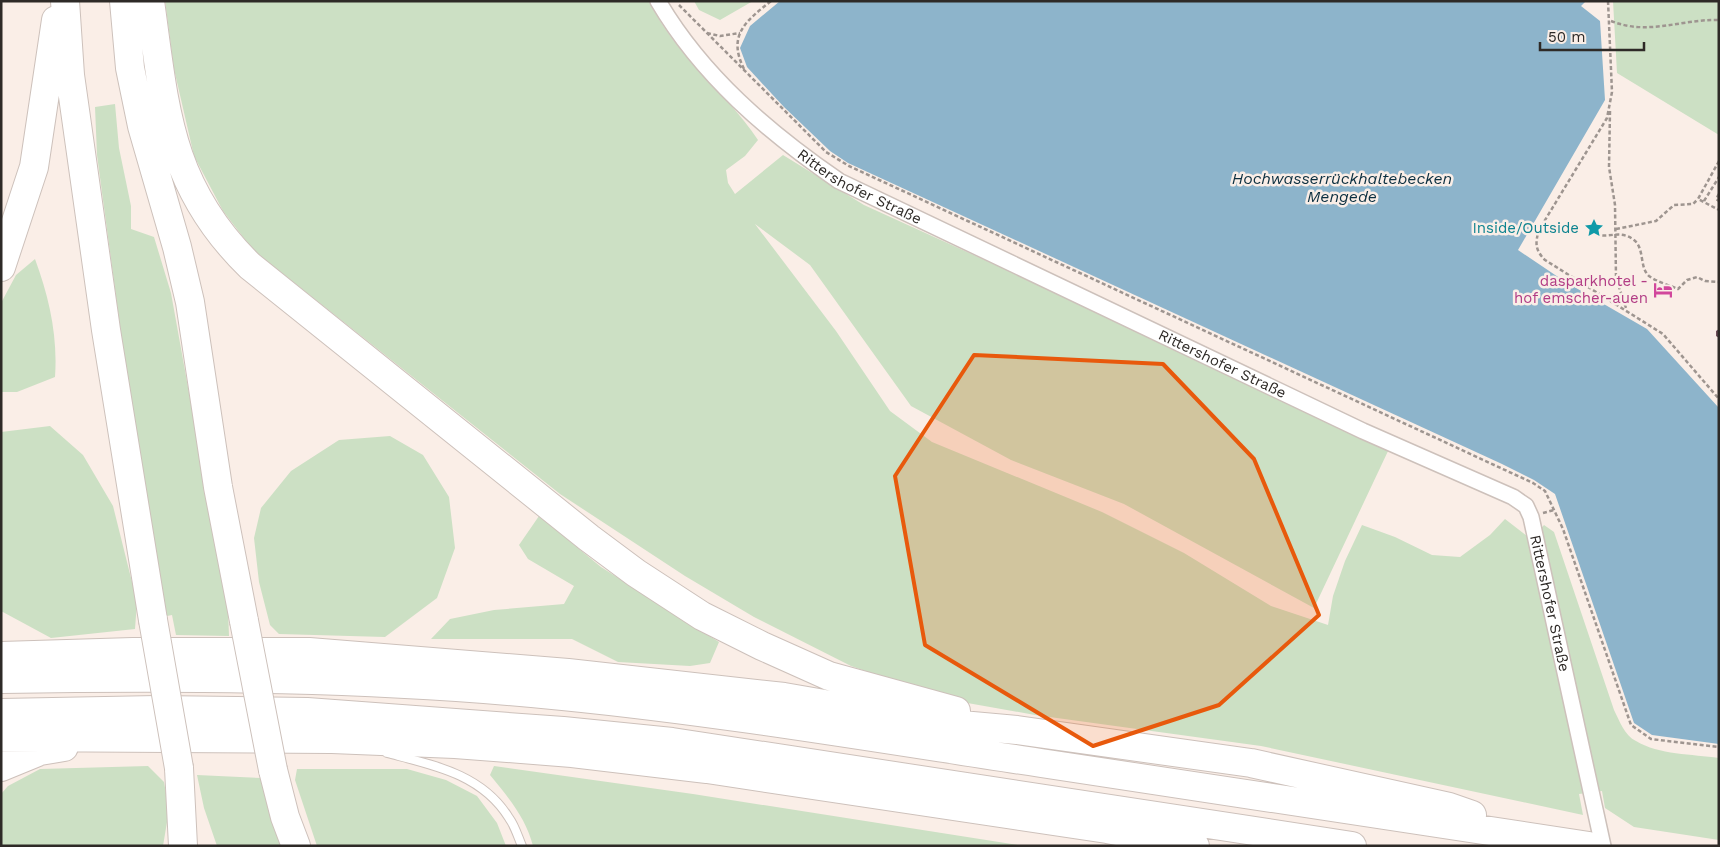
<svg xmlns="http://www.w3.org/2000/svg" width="1720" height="847" font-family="'Work Sans',sans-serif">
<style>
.green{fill:#cce0c4}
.water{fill:#8db4cb}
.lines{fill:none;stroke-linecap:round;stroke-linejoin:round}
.lane-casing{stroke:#cdc1bb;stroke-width:10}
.street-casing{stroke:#cdc1bb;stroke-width:18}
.highway-casing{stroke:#cdc1bb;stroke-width:30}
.path{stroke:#9e9590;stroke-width:2.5;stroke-dasharray:4 2.5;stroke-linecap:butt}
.lane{stroke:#fff;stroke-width:8}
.street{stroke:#fff;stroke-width:15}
.highway{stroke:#fff;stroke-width:28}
.highway-bridge-casing{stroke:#cdc1bb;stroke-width:30;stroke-linecap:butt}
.highway-bridge{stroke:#fff;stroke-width:28}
.wall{fill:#6f4e59}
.marked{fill:#e8590c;fill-opacity:0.2;stroke:#e8590c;stroke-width:4;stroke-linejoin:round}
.labels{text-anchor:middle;stroke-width:5;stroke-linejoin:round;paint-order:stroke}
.street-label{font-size:15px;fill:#2e2a27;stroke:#faeee7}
.culture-label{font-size:15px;fill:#0d838f;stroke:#faeee7;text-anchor:end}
.hotel-label{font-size:15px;fill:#b23c85;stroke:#faeee7;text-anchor:end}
.water-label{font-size:16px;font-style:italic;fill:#0a2e3f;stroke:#faeee7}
</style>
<rect width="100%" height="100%" fill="#faeee7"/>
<path class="green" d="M165,1H649C676,57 725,90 758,140L745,156L726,170L728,183L735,194L783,155L864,205L1101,313L1267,394L1389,449L1314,608L1124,504L1011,460L911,406L810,265L755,224L836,331L890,411L932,442L1102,512L1184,553L1271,606L1328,625L1333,596L1345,561L1362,525L1395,537L1432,555L1460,557L1490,535L1505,519L1527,536L1536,534L1544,525L1554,532L1614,710C1619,720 1625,736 1636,741C1659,755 1692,754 1719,758V840L1634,827L1605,808L1602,791L1579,794L1583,815L1261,746L1035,715L945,699L851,666L754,617L685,576L560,494L253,250L223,211L194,156L174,69Z
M694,1H753L720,20L699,10Z
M1613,1H1719V135L1617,73Z
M115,104L119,148L131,206V229L154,237L171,293L228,609L229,636L176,635L172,615L167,616L140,475L97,155L95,107Z
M35,259C49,297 58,336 55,377L17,392H1V303L16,275Z
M50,426L83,455L113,506L137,602L135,629L51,638L1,611V432Z
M390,436L423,455L449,497L455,548L437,598L385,637L279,634L270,625L259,582L254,538L261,508L291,471L339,440Z
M539,516L601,567L719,642L710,663L690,666L618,662L572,639H431L450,619L494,610L564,604L574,586L528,559L519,545Z
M148,766L164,782L169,810L163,846H1V794L8,786L40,769Z
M494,766L693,794L1024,846H533C526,818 508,797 490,775Z
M297,769H407L446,780L477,796L497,823L506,846H317L295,780Z
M197,775L262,778L280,846H217L204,808Z"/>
<path class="water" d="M780,1H1586L1581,6L1600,21L1605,100L1518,250L1564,281L1647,329L1719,408V744L1652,735L1634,723L1555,494L1534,480L1502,464L848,163L830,151L784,107L747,67L740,48L750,26Z"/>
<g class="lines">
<g class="lane-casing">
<path id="lane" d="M387,753C433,765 482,774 509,818C515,826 518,837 522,846"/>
</g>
<g class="street-casing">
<g id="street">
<path id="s1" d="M658,1C702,76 768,132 839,181L1363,431L1513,497L1526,506L1531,517L1603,846"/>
</g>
</g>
<g class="highway-casing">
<path id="highway" d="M65,1L70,75L106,330L153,620
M124,1L130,68L142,126L177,247L190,302L218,487L244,621
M150,1C165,108 168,186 250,266L589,538L636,573L702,616L762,646L829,676L956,711
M1,267L34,167L56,20
M1,656L133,652H309L568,673L784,697L928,722L1017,730L1251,763L1449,807L1472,815
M1,679C189,676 376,677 563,696C723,712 882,739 1041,763C1224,791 1407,818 1589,846
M1,713L157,710L307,712L563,731L672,742L1352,846
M1,737L332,739L455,744L572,753L707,769L1107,829L1195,846
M1,767L40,751L64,747
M179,768L183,846
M273,770L285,817L296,846"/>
</g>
<path class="path" d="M1608,1L1612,92L1607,118L1539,230C1535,243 1535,250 1545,260L1663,334L1719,399
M679,5L826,152L849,166L1533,483L1545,491L1563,529L1631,725L1651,739L1719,747
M1611,21C1649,36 1680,19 1719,20
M707,33L720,36L740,33
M744,69C727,35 746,21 771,1
M1610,111L1609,167L1615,205L1616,278L1626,308
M1719,161L1698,199L1719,210
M1719,194L1716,199L1719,201
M1704,201L1719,177
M1616,229L1656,221L1674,205L1693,204L1698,199
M1596,234C1608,239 1620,229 1634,240C1645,249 1639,267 1649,276C1657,282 1669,285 1678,289L1687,280L1697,277L1705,281L1719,282
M1543,513L1554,510"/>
<use href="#lane" class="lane"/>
<use href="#street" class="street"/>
<use href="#highway" class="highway"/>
<g class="highway-bridge-casing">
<path id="highway-bridge" d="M153,620L179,768
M244,621L273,770"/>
</g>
<use href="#highway-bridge" class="highway-bridge"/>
</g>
<path class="wall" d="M1719,329V338L1716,336V331Z"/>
<path class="marked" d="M974,355L1163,364L1254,459L1319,615L1219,705L1093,746L925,645L895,476Z"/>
<defs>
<g id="sight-bare" transform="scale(1.5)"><path d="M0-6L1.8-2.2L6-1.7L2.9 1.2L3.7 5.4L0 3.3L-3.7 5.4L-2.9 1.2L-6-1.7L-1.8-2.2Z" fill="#0f9aa8" stroke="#faeee7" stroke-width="2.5" paint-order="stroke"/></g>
<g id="hotel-bare" transform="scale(1.5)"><path d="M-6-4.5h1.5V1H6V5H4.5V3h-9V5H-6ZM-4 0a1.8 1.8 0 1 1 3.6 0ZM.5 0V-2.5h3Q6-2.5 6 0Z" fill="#d1479c" stroke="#faeee7" stroke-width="2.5" paint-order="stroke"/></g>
</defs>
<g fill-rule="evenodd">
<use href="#sight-bare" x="1594" y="228"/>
<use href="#hotel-bare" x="1663" y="290"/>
</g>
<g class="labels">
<g class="street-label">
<text dy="5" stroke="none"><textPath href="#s1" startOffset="278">Rittershofer Straße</textPath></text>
<text dy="5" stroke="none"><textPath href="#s1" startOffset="682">Rittershofer Straße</textPath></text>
<text dy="5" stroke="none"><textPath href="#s1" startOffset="1118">Rittershofer Straße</textPath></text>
</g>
<g class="culture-label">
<text x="1579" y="233">Inside/Outside</text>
</g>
<g class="hotel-label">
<text x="1648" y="286">dasparkhotel -<tspan x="1648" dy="17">hof emscher-auen</tspan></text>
</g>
<g class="water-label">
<text x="1342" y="184">Hochwasserrückhaltebecken<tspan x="1342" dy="18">Mengede</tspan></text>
</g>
</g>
<rect width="1720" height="847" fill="none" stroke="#2e2a27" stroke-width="5"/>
<path d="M1540 42v8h104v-8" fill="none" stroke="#2e2a27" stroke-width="2.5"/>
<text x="1548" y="42" font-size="15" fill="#2e2a27" stroke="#faeee7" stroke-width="4" paint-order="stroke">50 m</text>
</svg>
